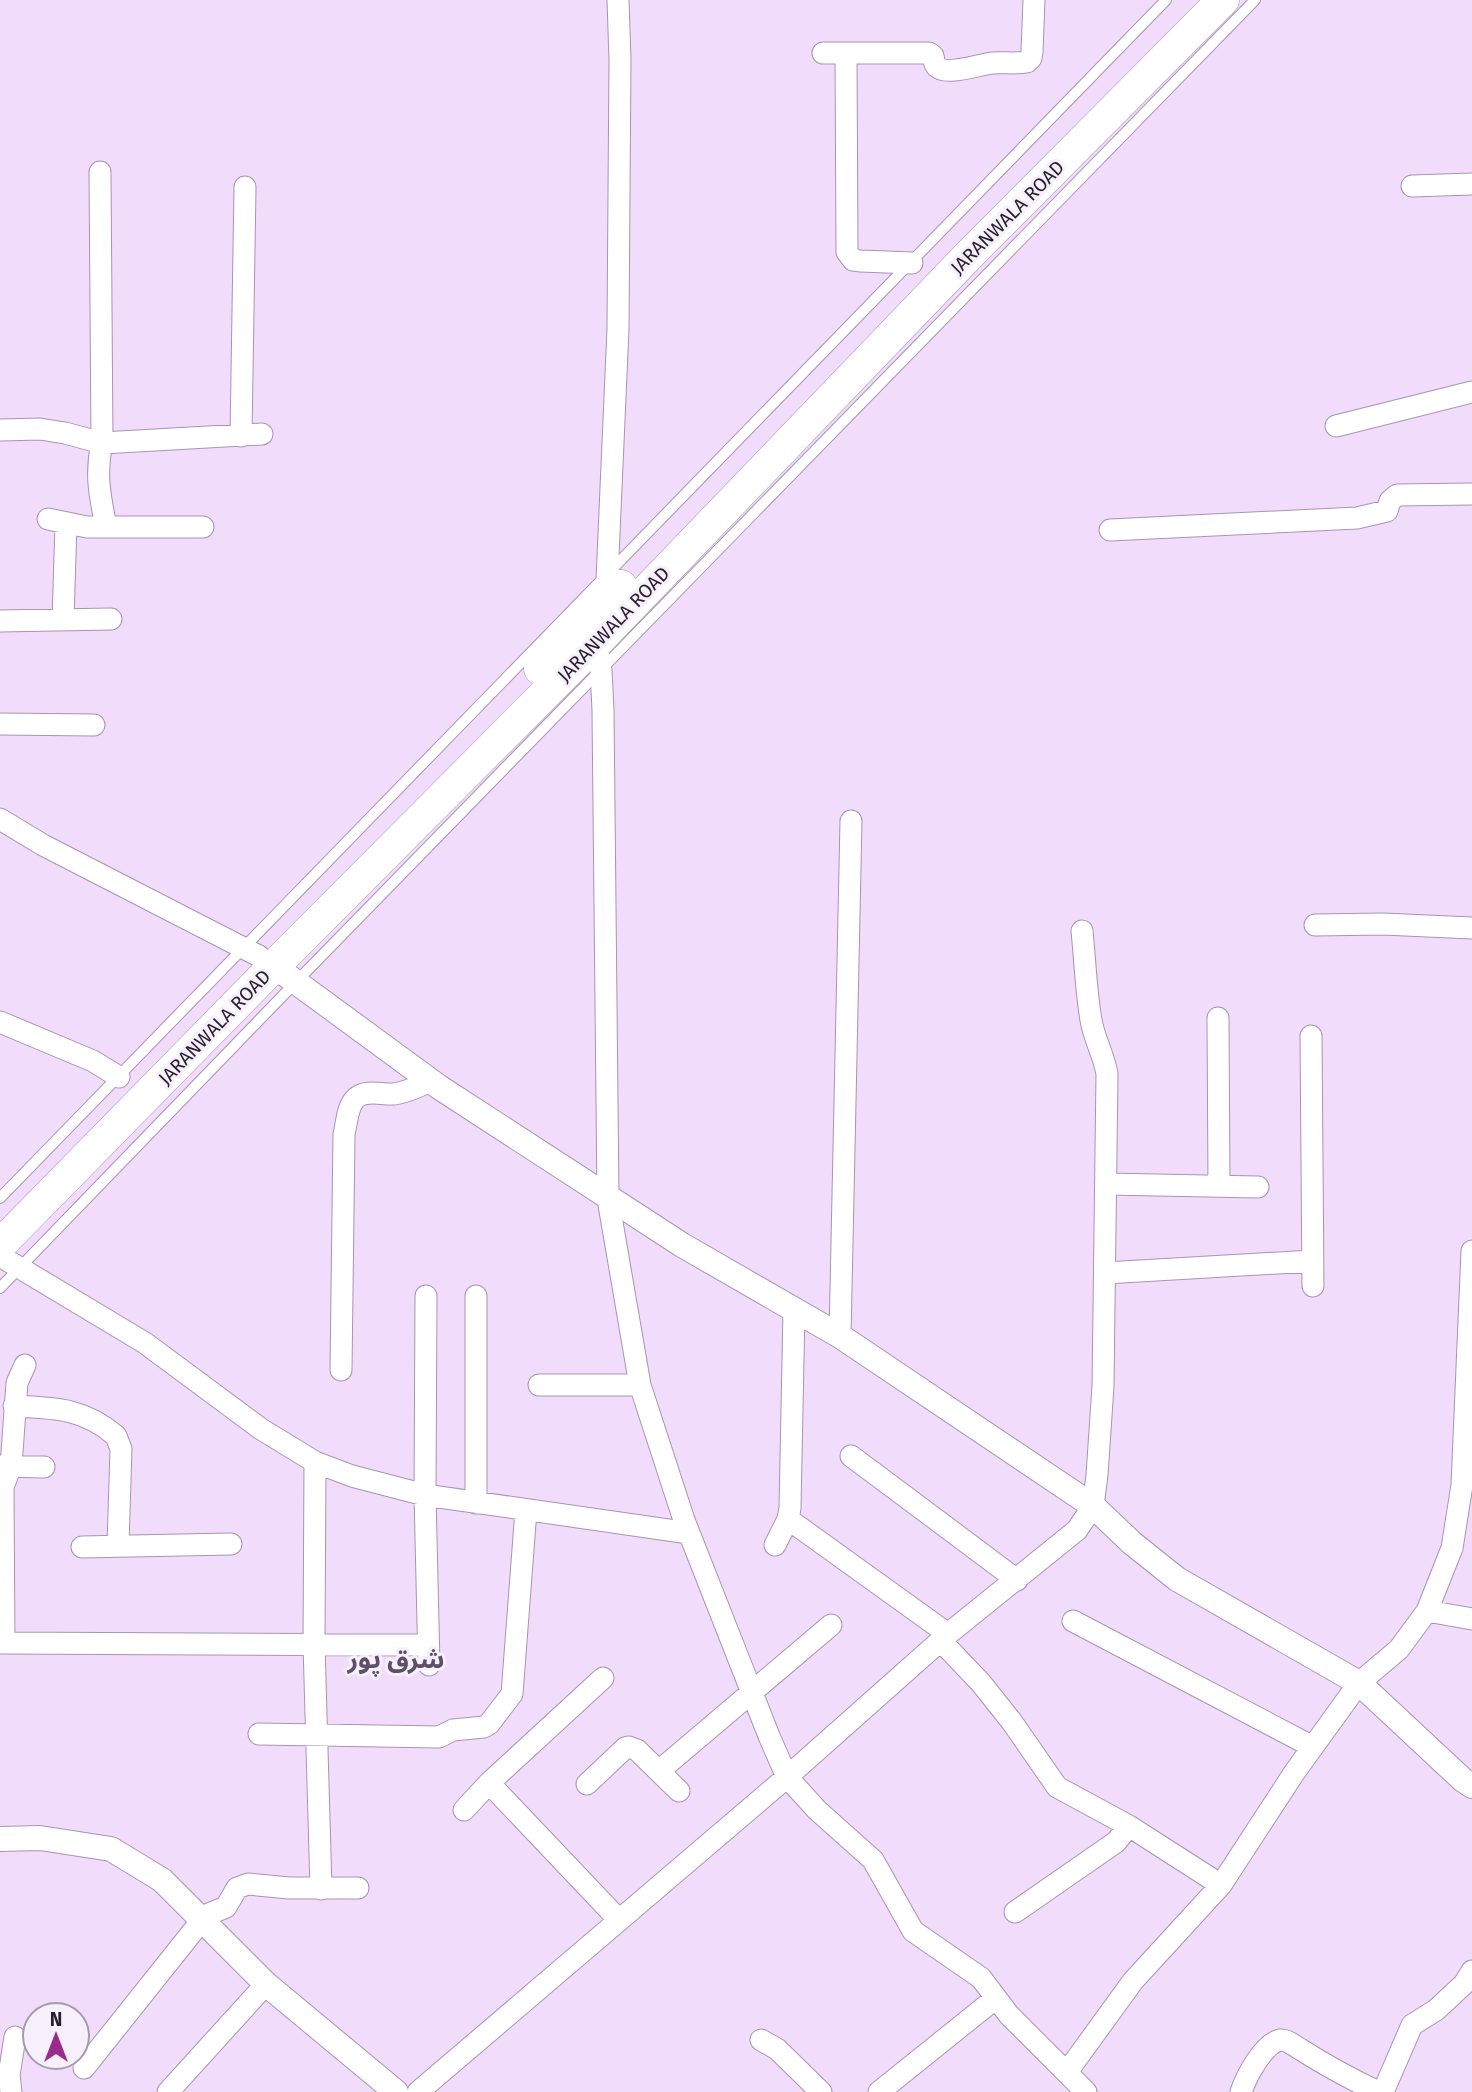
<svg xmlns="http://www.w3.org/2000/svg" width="1472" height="2092" font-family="'Fira Sans','Noto Sans Arabic',sans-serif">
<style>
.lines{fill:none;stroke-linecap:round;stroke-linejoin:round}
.service-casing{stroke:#a894b2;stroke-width:12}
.minor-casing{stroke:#a894b2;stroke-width:23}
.tertiary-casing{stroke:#a894b2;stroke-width:26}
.primary-casing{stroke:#a894b2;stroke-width:33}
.service{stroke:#fff;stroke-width:10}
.minor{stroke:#fff;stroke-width:21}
.tertiary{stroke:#fff;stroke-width:24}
.primary{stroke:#fff;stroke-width:32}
.labels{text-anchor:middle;stroke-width:6;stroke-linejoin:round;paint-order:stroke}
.street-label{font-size:19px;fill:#271f2b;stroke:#f7effc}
.district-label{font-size:26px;font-weight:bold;fill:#5f4e68;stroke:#f7effc}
</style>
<rect width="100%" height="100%" fill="#f1dcfc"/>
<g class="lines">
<g class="service-casing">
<path id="service" d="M0,1198L1166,0
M0,1288L296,982L1255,0"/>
</g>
<g class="minor-casing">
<path id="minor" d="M823,53H929L933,56C934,60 934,64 937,67C947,76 980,64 993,63C1004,62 1015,64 1027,62L1031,58L1032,52L1034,0
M846,53L847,252L853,260L861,261L912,263
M100,172L102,443C95,474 100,496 106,527
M1412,186L1472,184
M1336,426L1472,392
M0,430L40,429L65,433L102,443L262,434
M241,436L245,187
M48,519L87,527H203
M1110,530L1357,518L1387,511L1390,501L1397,495L1472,494
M606,602L618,329L620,60L618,0
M63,620L66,524
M0,621L111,619
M596,643L601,670L603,710L608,1199L640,1385L684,1520L769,1736L787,1777L817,1810L873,1860L913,1931L981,1978L1009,2015L1086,2092
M0,724L94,725
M0,819L43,845L259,956
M1315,925L1383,924L1472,928
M1218,1018L1219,1186
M0,1022L93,1061L119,1077
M1311,1036L1313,1286
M1106,1184L1258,1187
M0,1256L145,1343L261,1429L315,1462L352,1476L425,1495L689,1533
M1105,1273L1312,1261
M426,1296L425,1495L429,1665
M476,1296V1503
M840,1336L851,821
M341,1370L344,1134C347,1123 347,1106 356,1098C366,1089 382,1095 394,1094C407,1092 418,1087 430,1081
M539,1385H640
M14,1406C54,1408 84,1408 116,1436L121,1449L118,1545
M851,1456L1017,1580
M315,1462L314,1644L321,1889
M0,1466L44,1467
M788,1519L948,1634
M775,1545L788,1519L790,1508L794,1310
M82,1547L231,1544
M1427,1611L1472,1619
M1073,1621L1313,1747
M941,1641L981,1683L1012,1722L1057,1787L1129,1826L1221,1885
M0,1643L428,1645
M4,1643L3,1487L11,1466L17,1383L25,1365
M259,1734L439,1737L453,1730L484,1727L489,1724L512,1694L526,1510
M659,1771L831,1625
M489,1783L619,1920
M587,1784L625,1748L629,1747L637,1750L679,1791
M464,1810L489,1783L603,1678
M1015,1912L1116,1842L1129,1826
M761,2040L777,2049L821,2092
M84,2068L202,1920L209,1914L226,1907L237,1888L248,1884L289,1888H358
M1067,2072L1133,1981L1221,1885L1294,1773L1359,1683L1399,1649L1427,1611L1452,1548L1462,1485L1472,1251
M11,2092L9,2075L15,2037
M168,2092L266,1984
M418,2092L787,1777L948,1634L1077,1530L1093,1506L1097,1475L1103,1386L1107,1074C1104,1055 1094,1039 1091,1020C1086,991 1085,960 1082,931
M879,2092L996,1998
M1241,2092C1246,2077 1263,2044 1280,2040C1287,2039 1294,2046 1300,2049C1325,2065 1351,2079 1378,2092
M1383,2092L1412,2025L1436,2010L1464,1984L1472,1971"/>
</g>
<g class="tertiary-casing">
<path id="tertiary" d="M274,966L439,1087L682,1245L840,1336L1093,1506L1132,1543L1177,1579L1359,1683L1463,1780L1472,1786
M0,1839L40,1838L111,1849L162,1880L266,1984L396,2092"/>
</g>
<g class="primary-casing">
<path id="primary" d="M540,669L621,586
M0,1245L274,966L596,643L970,254L1223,0"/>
</g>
<use href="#service" class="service"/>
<use href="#minor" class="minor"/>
<use href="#tertiary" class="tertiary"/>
<use href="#primary" class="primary"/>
</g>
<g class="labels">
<g class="street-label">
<text transform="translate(1007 217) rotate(-45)" y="7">JARANWALA ROAD</text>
<text transform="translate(613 624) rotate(-46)" y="7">JARANWALA ROAD</text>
<text transform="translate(214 1027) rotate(-46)" y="7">JARANWALA ROAD</text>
</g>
<g class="district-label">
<text x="396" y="1668">شرق پور</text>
</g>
</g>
<g transform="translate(56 2036)"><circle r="33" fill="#f7effc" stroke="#a49ca8" stroke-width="2"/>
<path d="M0-5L12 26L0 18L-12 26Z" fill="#992b8b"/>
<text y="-10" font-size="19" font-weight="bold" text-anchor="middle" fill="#271f2b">N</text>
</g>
</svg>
